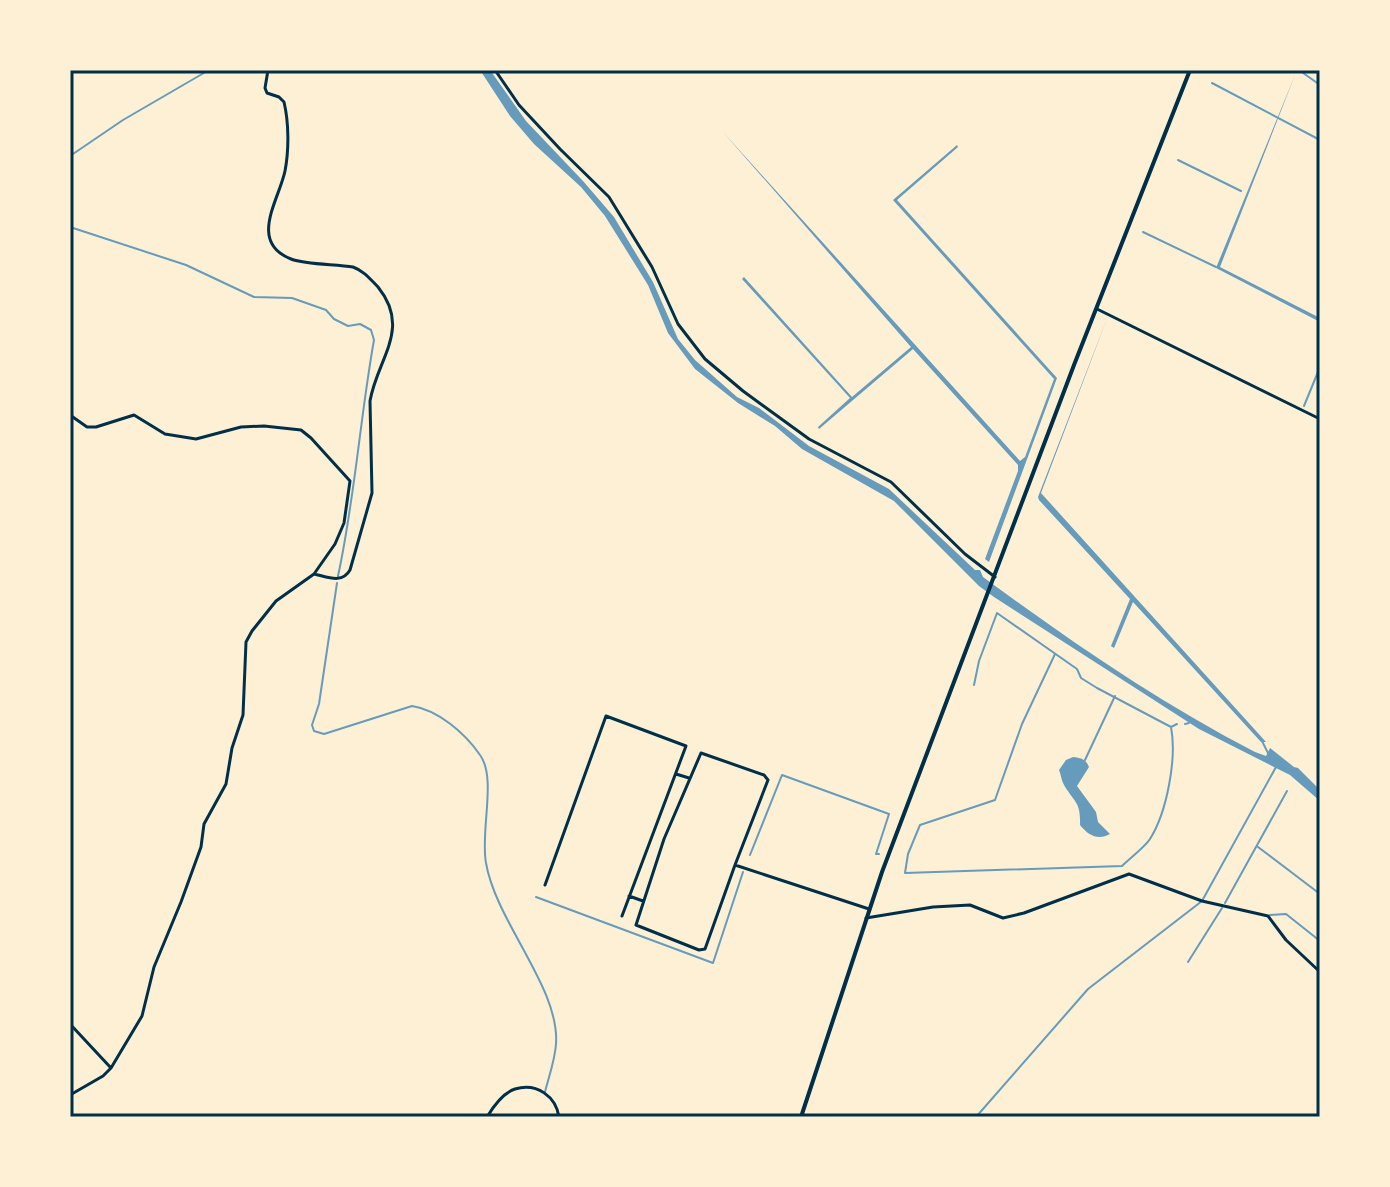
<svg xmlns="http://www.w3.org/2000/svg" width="1390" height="1187" font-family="'Exo 2',sans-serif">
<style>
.water{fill:#669bbc}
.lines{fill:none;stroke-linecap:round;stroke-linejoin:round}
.stream{stroke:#669bbc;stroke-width:2}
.minor{stroke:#003049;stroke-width:3}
.secondary{stroke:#003049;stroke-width:4}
.neatline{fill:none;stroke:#003049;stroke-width:3}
</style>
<rect width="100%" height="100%" fill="#fdf0d5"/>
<path class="water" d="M480,70H490L526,121L583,181L614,217L653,282L678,339L695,360L737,397L759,408L809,446L889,489L975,570H980L983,577C1070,641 1160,703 1255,752L1266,756L1270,748L1294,767L1298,768L1320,790V801L1290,775L1199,729L994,597L979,586L894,501L802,449L775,426L738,403L695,369L668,333L648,285L605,216L581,187L534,144L510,116Z
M1295,75L1220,267L1320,318V322L1216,268Z
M723,132L1020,461L1025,457L1054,379L893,200L957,145L958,147L897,200L1057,378L989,562L985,559L1018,471V465L913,349L819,429L818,427L850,398L742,279L744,277L852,397L911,347Z
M1108,316L1041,493L1266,742H1261L1133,602L1114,648L1111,646L1130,599L1039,500L1038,497Z
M1073,757C1081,758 1086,759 1089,767L1077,786L1096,812L1098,822L1110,834C1098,841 1088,835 1080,825C1081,800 1073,802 1063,783C1061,779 1061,774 1059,770L1066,760Z"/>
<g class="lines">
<path class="stream" d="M1299,70L1320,85
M1212,83L1320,140
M70,156L123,120L209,70
M1178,160L1241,191
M70,227L186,265L254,297L292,298L326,310L334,319L348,326L360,324L371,330L374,340C360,418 355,498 338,576
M1143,232L1216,267
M1304,406L1320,367
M337,583L319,704L312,725L314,731L324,734L412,706C438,710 465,733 480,755C497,778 480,831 486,863C496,922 560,988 556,1044C555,1060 549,1076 545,1092
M1055,654L1022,724L995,800L920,825L908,854L905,873L1122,866C1130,858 1145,847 1150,839C1167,812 1177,758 1171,727L1177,724
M974,685L979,661L997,613L1077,669L1081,678L1097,688L1171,727
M1185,724L1189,723
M1262,741L1268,753
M1085,760L1115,696
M1258,847L1320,894
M750,855L782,775L889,814L876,854H879
M536,897L713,963L743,872
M1225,903L1287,791
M1270,915L1286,914L1320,941
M1188,962L1222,908
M976,1117L1088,989L1202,901L1276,767"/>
<path class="minor" d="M268,70L265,88L267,93L279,97L284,102C289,123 289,150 285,171C279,200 248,242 291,259C307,265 336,264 353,267C364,271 370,279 378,287C412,329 377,359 370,401L372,493L350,570C342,584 328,577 314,574
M495,70L519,105L560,149L609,197L652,267L678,324L705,359L743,391L809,439L891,482L965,554L995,577
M1097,309L1320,419
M70,415L87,427H96L134,415L165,434L196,439L241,427L264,426L301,430L311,438L350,481L344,523L335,544L314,574L276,601L252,631L246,642L243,715L232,748L226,784L204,824L201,847L181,902L154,967L142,1016L111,1068L103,1076L70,1095
M676,774L689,778
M735,865L768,780L764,775L701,753L664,839L636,925L699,950L705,949L735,865L869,909
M545,885L606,716L686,746L622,916
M629,896L643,901
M866,918L933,907L970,905L1003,918L1024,913L1129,874L1202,901L1268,916L1286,940L1320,972
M70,1015V1021
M70,1024L111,1068
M487,1117C493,1107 503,1093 515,1089C537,1082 556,1097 559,1117"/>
<path class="secondary" d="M801,1117L882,872L1074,365L1190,70"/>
</g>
<rect width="1390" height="1187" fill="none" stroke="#fdf0d5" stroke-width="144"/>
<rect x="72" y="72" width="1246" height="1043" class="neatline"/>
</svg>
